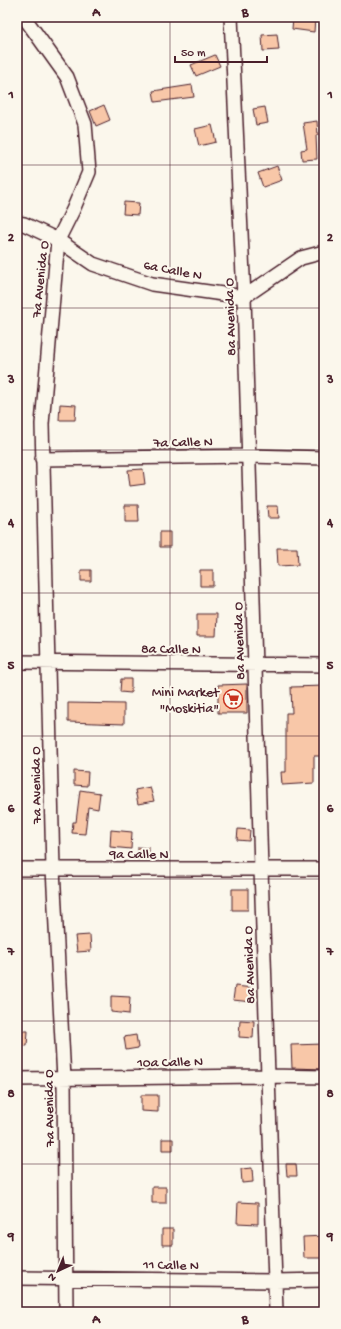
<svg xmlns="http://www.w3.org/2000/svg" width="341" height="1329" font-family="'Gochi Hand',sans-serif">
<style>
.building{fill:#f8c7a8;stroke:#4a1f2b}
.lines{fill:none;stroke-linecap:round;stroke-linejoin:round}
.minor-casing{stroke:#4a1f2b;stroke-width:16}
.minor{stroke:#fbf7ec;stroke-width:13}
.grid{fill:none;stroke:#4a1f2b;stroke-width:1;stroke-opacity:0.55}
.labels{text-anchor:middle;stroke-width:4;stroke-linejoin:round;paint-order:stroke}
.street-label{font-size:14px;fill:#4a1f2b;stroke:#fbf7ec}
.poi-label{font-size:14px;fill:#4a1f2b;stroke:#fbf7ec;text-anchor:end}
.neatline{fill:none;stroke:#4a1f2b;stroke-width:1.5}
.grid-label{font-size:13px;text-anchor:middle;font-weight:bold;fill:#4a1f2b}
</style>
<rect width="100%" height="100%" fill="#fbf7ec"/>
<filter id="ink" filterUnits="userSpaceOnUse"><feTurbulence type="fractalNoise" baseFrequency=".025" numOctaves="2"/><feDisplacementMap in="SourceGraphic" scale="8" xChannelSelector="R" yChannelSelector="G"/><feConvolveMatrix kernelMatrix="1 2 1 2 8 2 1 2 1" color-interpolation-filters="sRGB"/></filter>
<g filter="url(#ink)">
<path class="building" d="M293,17H315L314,32L292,29Z
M277,34L279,50L263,51L262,35Z
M215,55L220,66L196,76L191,65Z
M192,85L194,97L155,102L153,91Z
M104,105L110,120L96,126L90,111Z
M265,107L268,123L256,125L253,109Z
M317,121L318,135H316L317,159L302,160L301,150L307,149L303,123Z
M212,125L216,142L199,146L195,129Z
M277,166L282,180L263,187L258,173Z
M124,202L139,203L138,215L123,214Z
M60,404L76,405L75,420H59Z
M143,469L145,484L130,486L128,470Z
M125,505H138L139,522H125Z
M267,506H278L279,518H268Z
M160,532H170V547H160Z
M277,548H297L298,565L278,566Z
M81,570H91V581H81Z
M200,570H213V586H200Z
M197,614H217L216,636H197Z
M121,679H131V693L120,692Z
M247,684V713H218V685Z
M324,686V756H314V783L282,785L281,772H286V713H292L291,687Z
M68,703L124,704V724L68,722Z
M74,771L88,772L87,786L74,785Z
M150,787L154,801L138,804L135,790Z
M80,790L100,793L98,809L88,807L85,834L72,833L73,822H76Z
M238,829L250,830L249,841L237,840Z
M111,830L132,832L131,849L110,847Z
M138,847L149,848V859L138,858Z
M232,889H248V910H232Z
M90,935L91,951L77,952L75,936Z
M235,986L253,988L252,1002L233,1000Z
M111,996L130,997L129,1014L111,1012Z
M240,1020L254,1021L253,1038L239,1037Z
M17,1031H28L27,1046L17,1045Z
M136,1035L138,1048L126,1050L124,1037Z
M324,1044V1069L292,1068L291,1045Z
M141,1095H158V1112L141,1111Z
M162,1139H173V1150H162Z
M286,1164H296L297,1176H287Z
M252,1168L253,1182L242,1183L241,1169Z
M152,1187H166V1203H152Z
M238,1202L258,1203V1224L237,1223Z
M162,1229H173V1245H162Z
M324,1236V1258H304L303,1237Z"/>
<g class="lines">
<g class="minor-casing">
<path id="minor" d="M24,17L67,77L85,124L89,172L73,210L58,240L42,424L53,869L64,1079L66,1312
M231,17L244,297L261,869L276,1312
M17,223L24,224L58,240L93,264L152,284L244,297L301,258L324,252
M42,459L249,456L324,458
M17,662L324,665
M17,869H324
M17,1079L268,1076L324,1077
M17,1278L275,1281L324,1280"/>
</g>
<use href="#minor" class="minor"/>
</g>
</g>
<path class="grid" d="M170,17V1312M17,165H324M17,308H324M17,450H324M17,593H324M17,736H324M17,879H324M17,1021H324M17,1164H324"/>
<defs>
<g id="supermarket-ring" transform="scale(1)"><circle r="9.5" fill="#fbf7ec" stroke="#c8321e" stroke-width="1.5"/><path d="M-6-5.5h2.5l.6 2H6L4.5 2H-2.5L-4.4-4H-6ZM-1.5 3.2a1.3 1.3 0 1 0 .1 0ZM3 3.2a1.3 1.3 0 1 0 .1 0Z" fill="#c8321e"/></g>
</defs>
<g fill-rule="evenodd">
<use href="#supermarket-ring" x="233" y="699"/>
</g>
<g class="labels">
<g class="street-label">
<text transform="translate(173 269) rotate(11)" y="5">6a Calle N</text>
<text transform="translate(39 279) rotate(-84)" y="5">7a Avenida O</text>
<text transform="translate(229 317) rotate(-92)" y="5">8a Avenida O</text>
<text transform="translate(183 441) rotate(-1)" y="5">7a Calle N</text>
<text transform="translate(238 641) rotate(-92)" y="5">8a Avenida O</text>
<text transform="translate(171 648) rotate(1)" y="5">8a Calle N</text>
<text transform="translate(35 785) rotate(-91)" y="5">7a Avenida O</text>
<text x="139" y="858">9a Calle N</text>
<text transform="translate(248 965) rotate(-92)" y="5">8a Avenida O</text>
<text transform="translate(170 1061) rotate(-1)" y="5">10a Calle N</text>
<text transform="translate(48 1108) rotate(-91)" y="5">7a Avenida O</text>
<text transform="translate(171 1264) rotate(1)" y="5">11 Calle N</text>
</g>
<g class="poi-label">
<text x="219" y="696">Mini Market<tspan x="219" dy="16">"Moskitia"</tspan></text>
</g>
</g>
<rect width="341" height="1329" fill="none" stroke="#fbf7ec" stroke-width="44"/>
<g transform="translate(58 1271) rotate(224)" stroke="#fbf7ec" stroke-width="3" paint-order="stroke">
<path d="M0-3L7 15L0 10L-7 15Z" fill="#4a1f2b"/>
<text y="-6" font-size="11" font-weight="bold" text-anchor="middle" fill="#4a1f2b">N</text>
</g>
<path d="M175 56v6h92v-6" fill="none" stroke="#4a1f2b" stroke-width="2"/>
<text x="181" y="56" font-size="12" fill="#4a1f2b" stroke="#fbf7ec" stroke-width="3" paint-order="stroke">50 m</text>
<rect x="22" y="22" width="297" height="1285" class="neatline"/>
<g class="grid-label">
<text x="96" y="16">A</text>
<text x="245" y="16">B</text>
<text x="11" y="98">1</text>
<text x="330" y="98">1</text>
<text x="11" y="241">2</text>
<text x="330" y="241">2</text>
<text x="11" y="383">3</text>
<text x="330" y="383">3</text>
<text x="11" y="526">4</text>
<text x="330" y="526">4</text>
<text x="11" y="669">5</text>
<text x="330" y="669">5</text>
<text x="11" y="812">6</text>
<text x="330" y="812">6</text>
<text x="11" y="955">7</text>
<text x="330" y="955">7</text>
<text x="11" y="1097">8</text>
<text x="330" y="1097">8</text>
<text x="11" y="1240">9</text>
<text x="330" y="1240">9</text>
<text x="96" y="1323">A</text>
<text x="245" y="1323">B</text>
</g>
</svg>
